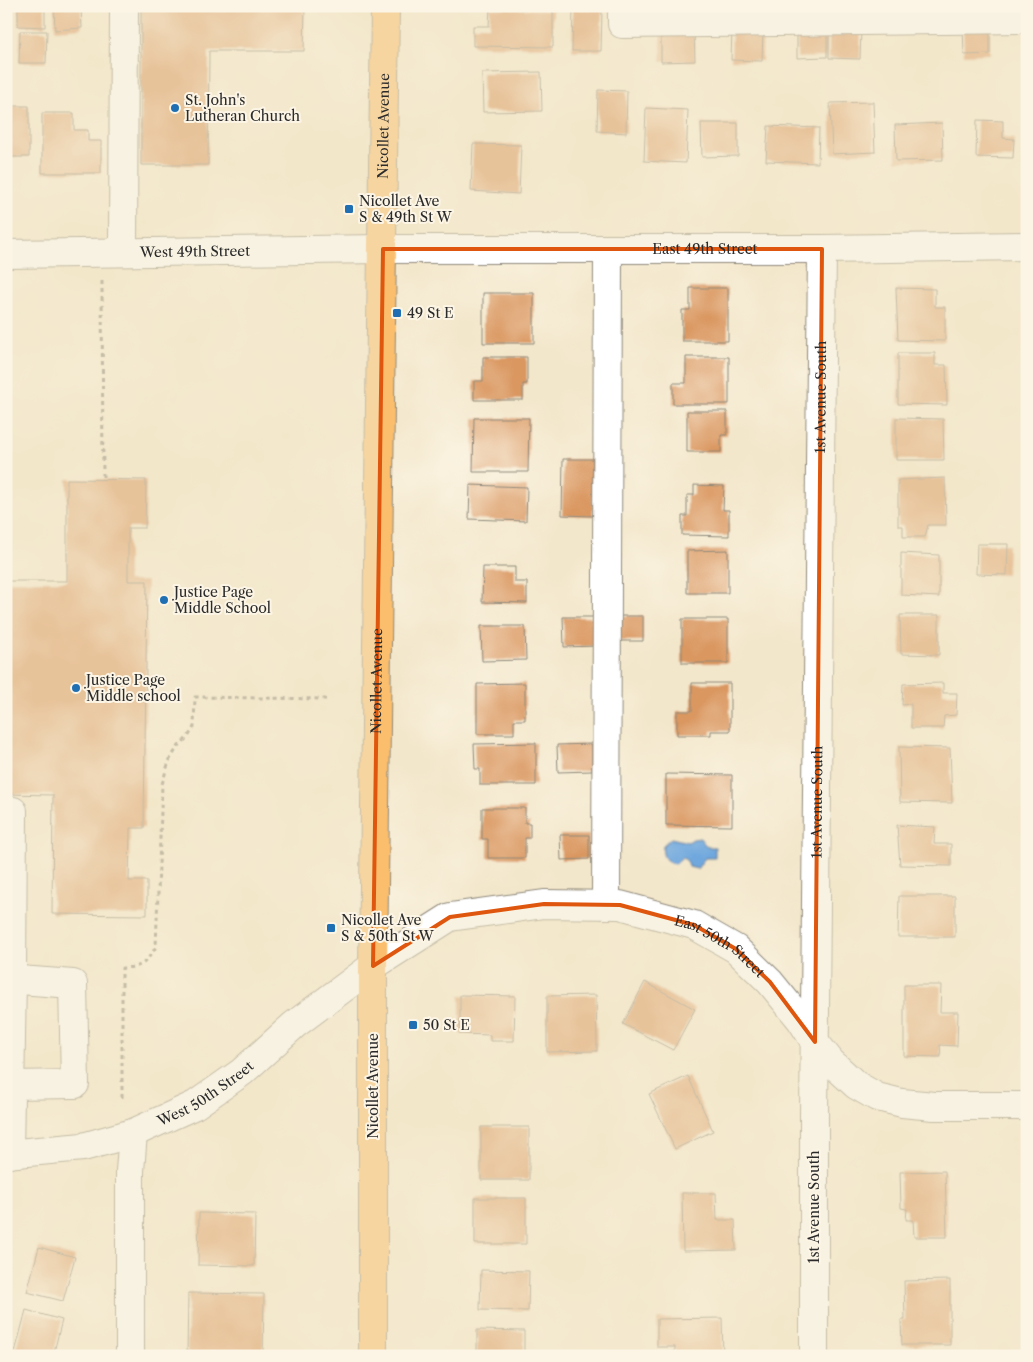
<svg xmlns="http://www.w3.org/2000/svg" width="1033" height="1362" font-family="'Libre Caslon Text',serif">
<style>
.water{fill:#6fa8de;stroke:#4d6a84}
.building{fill:#da9761}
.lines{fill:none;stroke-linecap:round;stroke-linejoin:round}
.minor-casing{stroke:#8f897b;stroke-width:30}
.major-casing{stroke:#8f897b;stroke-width:30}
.path{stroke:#8f897b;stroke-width:3;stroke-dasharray:4 4;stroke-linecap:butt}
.minor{stroke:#fff;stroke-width:28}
.major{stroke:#fabe6d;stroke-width:28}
.marked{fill:none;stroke:#df570e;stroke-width:4;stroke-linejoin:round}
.poi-dot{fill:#1f6fb2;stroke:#fcf5e5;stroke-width:2}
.labels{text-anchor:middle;stroke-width:4;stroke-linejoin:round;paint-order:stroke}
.poi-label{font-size:14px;fill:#2b2b2b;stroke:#fcf5e5;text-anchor:start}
.street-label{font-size:14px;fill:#2b2b2b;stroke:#fcf5e5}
</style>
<rect width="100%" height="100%" fill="#fcf5e5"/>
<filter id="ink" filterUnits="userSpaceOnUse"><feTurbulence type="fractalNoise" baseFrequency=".02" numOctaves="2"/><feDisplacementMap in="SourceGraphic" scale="10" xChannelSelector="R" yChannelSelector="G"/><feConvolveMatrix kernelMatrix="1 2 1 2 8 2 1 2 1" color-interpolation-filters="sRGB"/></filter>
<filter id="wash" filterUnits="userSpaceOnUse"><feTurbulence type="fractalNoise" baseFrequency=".0096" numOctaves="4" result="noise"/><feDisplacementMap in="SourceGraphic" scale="20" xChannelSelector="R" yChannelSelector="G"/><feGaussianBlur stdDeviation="1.12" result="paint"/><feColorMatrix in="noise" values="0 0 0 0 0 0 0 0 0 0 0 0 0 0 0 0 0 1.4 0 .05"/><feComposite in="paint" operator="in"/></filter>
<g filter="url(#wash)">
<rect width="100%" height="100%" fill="#f3e7cb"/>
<path class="water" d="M671,838L688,842L693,839L700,838L707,847H715V858H705L697,869L689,867C688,862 687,859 681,858L676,864C665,863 661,855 663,845Z"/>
<g id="blocks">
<path class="building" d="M18,6H45V27L18,26Z
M54,6H81L82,28L55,30Z
M141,6H305L304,51H209L208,165H141Z
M638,6H667V10L638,9Z
M718,6H759V10L718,9Z
M794,6H828V10H794Z
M490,8L553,10V47L473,46V26H489Z
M573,9L602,10L601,51H572Z
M829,28L861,29L860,59L829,58Z
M963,28H990V54L964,55Z
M797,29H827V57L797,58Z
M732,30L763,31L762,61L731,60Z
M20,31H47L46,63H19Z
M694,31L695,61L661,62V32Z
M541,72L542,111L483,112L482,73Z
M598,90L627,91L626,133L597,131Z
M873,102L875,152L832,154L830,103Z
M6,106H29V157H6Z
M646,108L688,110L686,163L644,161Z
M42,113H74V130H88V141H101V173H42Z
M977,120L1003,121V138L1014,139L1013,158L976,157Z
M701,123H738V156L702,157Z
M942,123L943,160L896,161L895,125Z
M768,126L819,128L818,163L766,161Z
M473,144L521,145L519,194L471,191Z
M690,288H728V341H682V310H690Z
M896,288L935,289V307H945V341L898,340Z
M483,293H534V343H483Z
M898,353H935V365H946L947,405L898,404Z
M483,357H527V384H523V400H474V381H483Z
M686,357H729V404H673V383H686Z
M687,411H727V435H721V452H687Z
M474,418H529L528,472H473Z
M896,418L943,419L944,460H896Z
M563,459H593V516L562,515Z
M945,478L946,525H928L925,537H903V526H898V480Z
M67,479L146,480L145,528H128V581H147L144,828H130L129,881H147V915L52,914L53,795L6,794V581H67Z
M470,485L527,487L526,521L469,519Z
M694,485L724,486L723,510H729V536L682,535V516H687V495H694Z
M977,544H1008L1007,575L976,574Z
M728,550V593H687V551Z
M901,553L939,555V597L901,595Z
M483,567H515V582H527V603L482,602Z
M900,615H939V655L901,654Z
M613,616H643V641H614Z
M563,617H594L595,646L564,647Z
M682,619H728V663H682Z
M481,626H525L526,660L482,661Z
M525,683V720H514V734H477V684Z
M692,683H730V731H711V735H677V711H692Z
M943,683V693H957L956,715L944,716L943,728H911V704L902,705L903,684Z
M536,743V785H480V769H475L474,744Z
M592,744V771L558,772L557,745Z
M899,747L950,748L952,803L900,802Z
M666,774L732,775V826L666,825Z
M482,808H525V823H530V838H525V858H488V839H482Z
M897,825L935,827L934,844H951V866L900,865Z
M560,835H589V859L561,860Z
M899,896H955V937H898Z
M645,982L695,1009L673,1050L623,1024Z
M904,985H941L940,1012H958L957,1046L940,1045L941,1057L904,1056Z
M460,995L515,996L514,1041H490V1035L460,1034Z
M596,995L597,1051L547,1052V996Z
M688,1076L713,1131L675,1149L649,1094Z
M481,1127H529V1180H481Z
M945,1171L947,1237H914L913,1220H906L907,1209L901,1208L900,1172Z
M682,1193H716L717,1220H735L736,1250L683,1251Z
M475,1198H526V1244H475Z
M199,1213L255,1214L254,1266L198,1265Z
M39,1247L75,1257L63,1301L27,1292Z
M481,1270L529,1271L528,1311L480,1310Z
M950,1280V1345H902L901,1320H905L904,1281Z
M188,1293L264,1294L263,1356H187Z
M26,1310L62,1320L53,1356H14Z
M722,1318L723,1356H675V1347H657V1319Z
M477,1330L524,1331V1356H477Z"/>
</g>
</g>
<g filter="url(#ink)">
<use href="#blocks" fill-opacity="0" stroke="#8f897b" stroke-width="1"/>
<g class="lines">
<g class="minor-casing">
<g id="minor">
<path d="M622,6V24L1027,19"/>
<path d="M123,252L124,6"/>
<path id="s1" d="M6,254L383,249H822L1027,246"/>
<path d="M6,811H13L12,979L9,1154"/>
<path d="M606,905L608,249"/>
<path d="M6,979L73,984L75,1084L10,1085"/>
<path id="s2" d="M6,1154L83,1147L133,1133L195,1105L242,1072L294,1025L373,966L450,917L544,904L620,905L694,925L736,949L770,982L801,1020L815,1042L831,1062L856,1085L877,1097L902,1103L934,1106H1027"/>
<path d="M130,1356V1171L133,1133"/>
<path id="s3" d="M814,1356V1118L822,249"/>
</g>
</g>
<g class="major-casing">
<g id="major">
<path id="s4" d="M373,1356V966L385,6"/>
</g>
</g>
<path class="path" d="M102,281L103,480
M122,1098V968C144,967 144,964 156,947L162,784L169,761L177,748L188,737L194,727L195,697L326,699"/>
<use href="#minor" class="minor"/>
<use href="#major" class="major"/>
</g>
</g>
<path d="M0 0H1033V1362H0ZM383,249H822L815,1042L770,982L736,949L694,925L620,905L544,904L450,917L373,966Z" fill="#f3e7cb" fill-opacity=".55" fill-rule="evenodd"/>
<path class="marked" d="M383,249H822L815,1042L770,982L736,949L694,925L620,905L544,904L450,917L373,966Z"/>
<g class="poi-dot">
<circle cx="175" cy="108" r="5"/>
<rect x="344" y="204" width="10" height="10" rx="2.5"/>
<rect x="392" y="308" width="10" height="10" rx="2.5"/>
<circle cx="164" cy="600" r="5"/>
<circle cx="76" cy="688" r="5"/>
<rect x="326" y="923" width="10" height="10" rx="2.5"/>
<rect x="408" y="1020" width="10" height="10" rx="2.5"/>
</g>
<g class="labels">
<g class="poi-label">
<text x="185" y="105">St. John's<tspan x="185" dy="16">Lutheran Church</tspan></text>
<text x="359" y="206">Nicollet Ave<tspan x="359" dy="16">S &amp; 49th St W</tspan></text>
<text x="407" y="318">49 St E</text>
<text x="174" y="597">Justice Page<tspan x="174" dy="16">Middle School</tspan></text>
<text x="86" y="685">Justice Page<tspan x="86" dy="16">Middle school</tspan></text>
<text x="341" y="925">Nicollet Ave<tspan x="341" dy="16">S &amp; 50th St W</tspan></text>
<text x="423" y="1030">50 St E</text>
</g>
<g class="street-label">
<text dy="5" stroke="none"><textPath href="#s4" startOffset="1230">Nicollet Avenue</textPath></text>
<text dy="5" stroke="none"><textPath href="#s1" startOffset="699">East 49th Street</textPath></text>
<text dy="5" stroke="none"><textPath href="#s1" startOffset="189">West 49th Street</textPath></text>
<text dy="5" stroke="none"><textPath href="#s3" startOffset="959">1st Avenue South</textPath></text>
<text dy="5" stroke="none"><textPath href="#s4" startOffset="675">Nicollet Avenue</textPath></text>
<text dy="5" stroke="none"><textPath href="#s3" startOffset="554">1st Avenue South</textPath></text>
<text dy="5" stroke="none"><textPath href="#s2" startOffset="795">East 50th Street</textPath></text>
<text transform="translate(373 1086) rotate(-90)" y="5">Nicollet Avenue</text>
<text dy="5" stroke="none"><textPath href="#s2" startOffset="212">West 50th Street</textPath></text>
<text transform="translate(814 1207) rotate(-90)" y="5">1st Avenue South</text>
</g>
</g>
<rect width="1033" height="1362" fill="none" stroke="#fcf5e5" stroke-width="25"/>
</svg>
